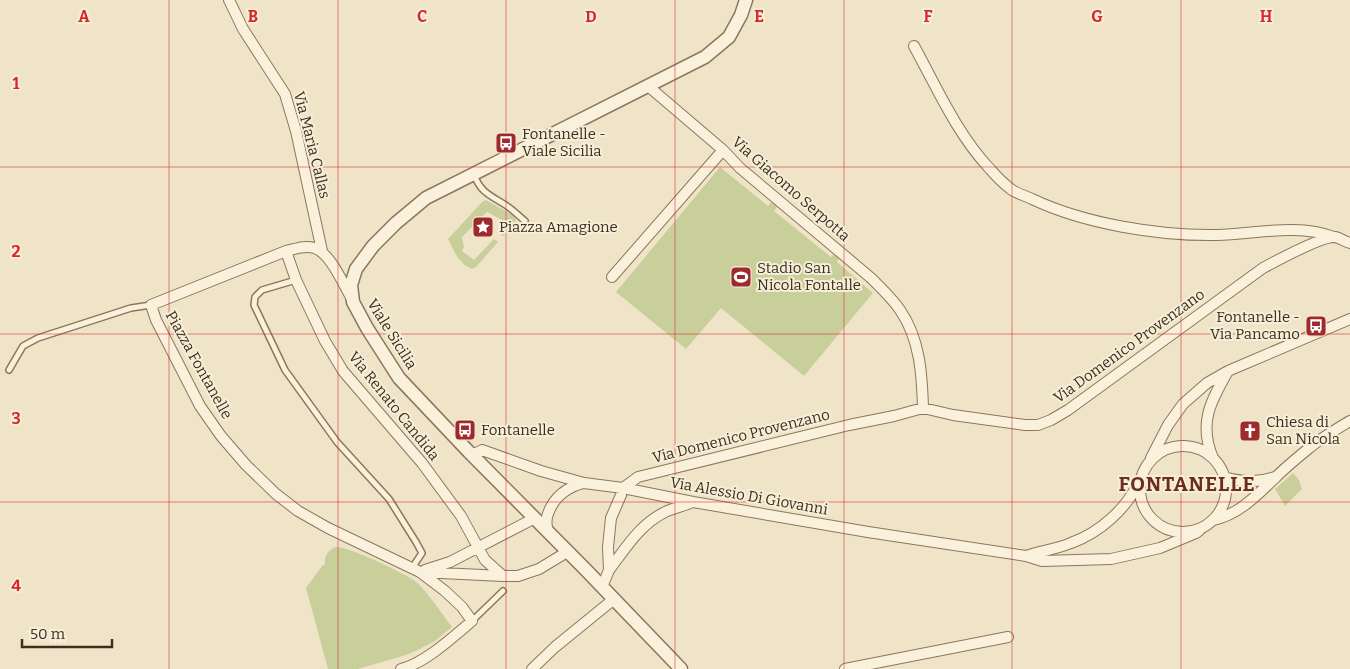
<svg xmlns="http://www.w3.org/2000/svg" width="1350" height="669" font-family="Bitter,serif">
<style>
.green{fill:#c9cf9b}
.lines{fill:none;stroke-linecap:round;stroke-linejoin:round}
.service-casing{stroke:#8d765c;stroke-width:8}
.minor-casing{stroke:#8d765c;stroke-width:12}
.tertiary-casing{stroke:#8d765c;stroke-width:15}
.service{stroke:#faf1dc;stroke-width:5}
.minor{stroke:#faf1dc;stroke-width:10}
.tertiary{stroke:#faf1dc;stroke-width:12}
.grid{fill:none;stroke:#d62828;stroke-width:1;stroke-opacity:0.55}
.labels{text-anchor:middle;stroke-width:4;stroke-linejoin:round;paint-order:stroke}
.poi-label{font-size:15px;fill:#3d2e20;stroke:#f7eed8;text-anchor:start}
.street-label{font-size:15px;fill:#3d2e20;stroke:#f7eed8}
.district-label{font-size:20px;font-weight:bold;letter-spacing:1px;fill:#6b2e1e;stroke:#f7eed8}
.grid-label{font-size:16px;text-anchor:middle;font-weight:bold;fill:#d62828;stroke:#f7eed8;stroke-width:4;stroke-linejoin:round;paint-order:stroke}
</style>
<rect width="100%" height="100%" fill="#f0e4c8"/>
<path class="green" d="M720,167L768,206L772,201L778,206L774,211L831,257L835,253L840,257L837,262L873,293L804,376L721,308L686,349L616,292Z
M486,200L512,215L516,219L515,224L503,236L500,233L506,226L504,221L487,212L462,237L464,247L462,251L474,260L494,239L498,242L476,267L472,269C459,264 454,251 448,239L482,202Z
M1293,473L1299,480L1302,489L1285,506L1275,489Z
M336,547C348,546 404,573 415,581C429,593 441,613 452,627L435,641L416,651L406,655L358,669H328L306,588L322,566L325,564C324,556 328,550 336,547Z"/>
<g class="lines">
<g class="service-casing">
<path id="service" d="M474,174C480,193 492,196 507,206C513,210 519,216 525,221
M296,280L262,290L255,297L254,305L285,370L337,442L389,499L416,542L422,553L412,568
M9,370L23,346L38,338L131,308L151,305
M472,621L503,591"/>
</g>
<g class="minor-casing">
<path id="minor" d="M229,0L243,29L285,94L296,131L322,251
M914,46C937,88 957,134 990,169C996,176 1004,184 1012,190C1018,194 1026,196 1032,199C1085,224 1159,236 1217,235C1256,234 1297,223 1334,237
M648,86L723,150L740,168L871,278C881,288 892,298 900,310C920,339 922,374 923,408
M286,251L296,280L325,341L343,371L422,463L461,516L485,560L503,576
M612,277L723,150
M352,299C343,284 330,252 314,248C305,245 295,249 286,251L151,305L156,320L200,406L221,436L246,465L276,494L298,511L328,528L420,572L445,591L462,607L472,621C453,637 425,663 401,669
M1140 489a43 43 0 1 1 86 0a43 43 0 1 1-86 0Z
M472,455L482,450L541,471L584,483L623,488L693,502L868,532L1026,556L1042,561L1111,559L1160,548L1196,533L1201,529
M1151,458L1168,425L1183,404L1207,383L1228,371L1350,319
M1213,458C1198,423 1211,401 1228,371
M1224,477C1242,482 1257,483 1275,477
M623,488L638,477L849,425L894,416L923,408L953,415L1025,425H1038L1051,420L1068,410L1263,268C1276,261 1323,236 1335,237C1340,238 1346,242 1350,243
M1213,520C1239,515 1258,494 1276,477C1286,467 1297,458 1308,449C1321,438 1335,430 1350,421
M549,533C546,528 546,523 547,517C552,499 565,488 583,483
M1026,556C1040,551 1057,549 1071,543C1099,533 1127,509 1139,481
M425,570L450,562L535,518
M609,570C626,548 639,525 665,512C673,508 682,507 690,503
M420,572L503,576H518L539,569L567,552
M602,587L609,570L608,547L611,518L621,495
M532,669L555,647L614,599
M845,669L1008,637"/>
</g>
<g class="tertiary-casing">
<path id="tertiary" d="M681,669L586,570L469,452L399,378L367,328L353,302L351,285L356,269L373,246L396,223L426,198L705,57L729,37L741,15L746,0"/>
</g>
<use href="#service" class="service"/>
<use href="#minor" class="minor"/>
<use href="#tertiary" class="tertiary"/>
</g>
<path class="grid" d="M169,0V669M338,0V669M506,0V669M675,0V669M844,0V669M1012,0V669M1181,0V669M0,167H1350M0,334H1350M0,502H1350"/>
<defs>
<g id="bus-square" transform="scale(1.125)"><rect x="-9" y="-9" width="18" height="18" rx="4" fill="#9e2a2b" stroke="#f7eed8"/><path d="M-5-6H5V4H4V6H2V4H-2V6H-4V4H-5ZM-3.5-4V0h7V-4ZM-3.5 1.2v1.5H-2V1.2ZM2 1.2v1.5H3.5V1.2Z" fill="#fff"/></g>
<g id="sight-square" transform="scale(1.125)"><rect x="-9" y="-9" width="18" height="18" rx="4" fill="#9e2a2b" stroke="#f7eed8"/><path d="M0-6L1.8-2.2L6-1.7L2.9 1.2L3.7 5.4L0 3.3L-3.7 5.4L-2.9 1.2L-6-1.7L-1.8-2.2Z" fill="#fff"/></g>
<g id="stadium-square" transform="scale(1.125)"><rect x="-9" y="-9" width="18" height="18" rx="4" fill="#9e2a2b" stroke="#f7eed8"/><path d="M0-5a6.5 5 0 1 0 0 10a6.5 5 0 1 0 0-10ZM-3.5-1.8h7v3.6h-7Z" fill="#fff"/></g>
<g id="church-square" transform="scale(1.125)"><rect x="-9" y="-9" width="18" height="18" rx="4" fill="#9e2a2b" stroke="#f7eed8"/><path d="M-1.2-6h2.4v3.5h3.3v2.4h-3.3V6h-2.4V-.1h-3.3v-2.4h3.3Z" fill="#fff"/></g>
</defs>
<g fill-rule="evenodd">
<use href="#bus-square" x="506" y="143"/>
<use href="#sight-square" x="483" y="227"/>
<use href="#stadium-square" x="741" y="277"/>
<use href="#bus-square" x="1316" y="326"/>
<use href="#bus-square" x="465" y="430"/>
<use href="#church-square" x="1250" y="431"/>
</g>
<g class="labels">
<g class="poi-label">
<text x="522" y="139">Fontanelle -<tspan x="522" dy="17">Viale Sicilia</tspan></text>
<text x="499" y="232">Piazza Amagione</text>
<text x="757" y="273">Stadio San<tspan x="757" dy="17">Nicola Fontalle</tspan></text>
<text x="1300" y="322" text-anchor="end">Fontanelle -<tspan x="1300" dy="17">Via Pancamo</tspan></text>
<text x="1266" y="427">Chiesa di<tspan x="1266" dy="17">San Nicola</tspan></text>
<text x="481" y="435">Fontanelle</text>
</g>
<g class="street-label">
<text transform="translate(312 145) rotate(76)" y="5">Via Maria Callas</text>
<text transform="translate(791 189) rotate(41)" y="5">Via Giacomo Serpotta</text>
<text transform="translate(392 334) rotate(58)" y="5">Viale Sicilia</text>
<text transform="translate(1129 346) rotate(-36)" y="5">Via Domenico Provenzano</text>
<text transform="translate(199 365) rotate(61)" y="5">Piazza Fontanelle</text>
<text transform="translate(394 406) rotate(51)" y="5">Via Renato Candida</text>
<text transform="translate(741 436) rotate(-14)" y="5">Via Domenico Provenzano</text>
<text transform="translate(749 496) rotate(10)" y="5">Via Alessio Di Giovanni</text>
</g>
<g class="district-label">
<text x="1187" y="491">FONTANELLE</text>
</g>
</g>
<g class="grid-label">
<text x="84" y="22">A</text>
<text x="253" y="22">B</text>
<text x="422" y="22">C</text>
<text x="591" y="22">D</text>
<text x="759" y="22">E</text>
<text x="928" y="22">F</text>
<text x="1097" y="22">G</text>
<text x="1266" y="22">H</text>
<text x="16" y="89">1</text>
<text x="16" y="257">2</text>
<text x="16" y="424">3</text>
<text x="16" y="591">4</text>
</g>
<path d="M22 639v8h90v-8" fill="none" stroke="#3d2e20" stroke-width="2.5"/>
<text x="30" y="639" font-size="15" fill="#3d2e20" stroke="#f7eed8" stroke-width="4" paint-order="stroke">50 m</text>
</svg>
